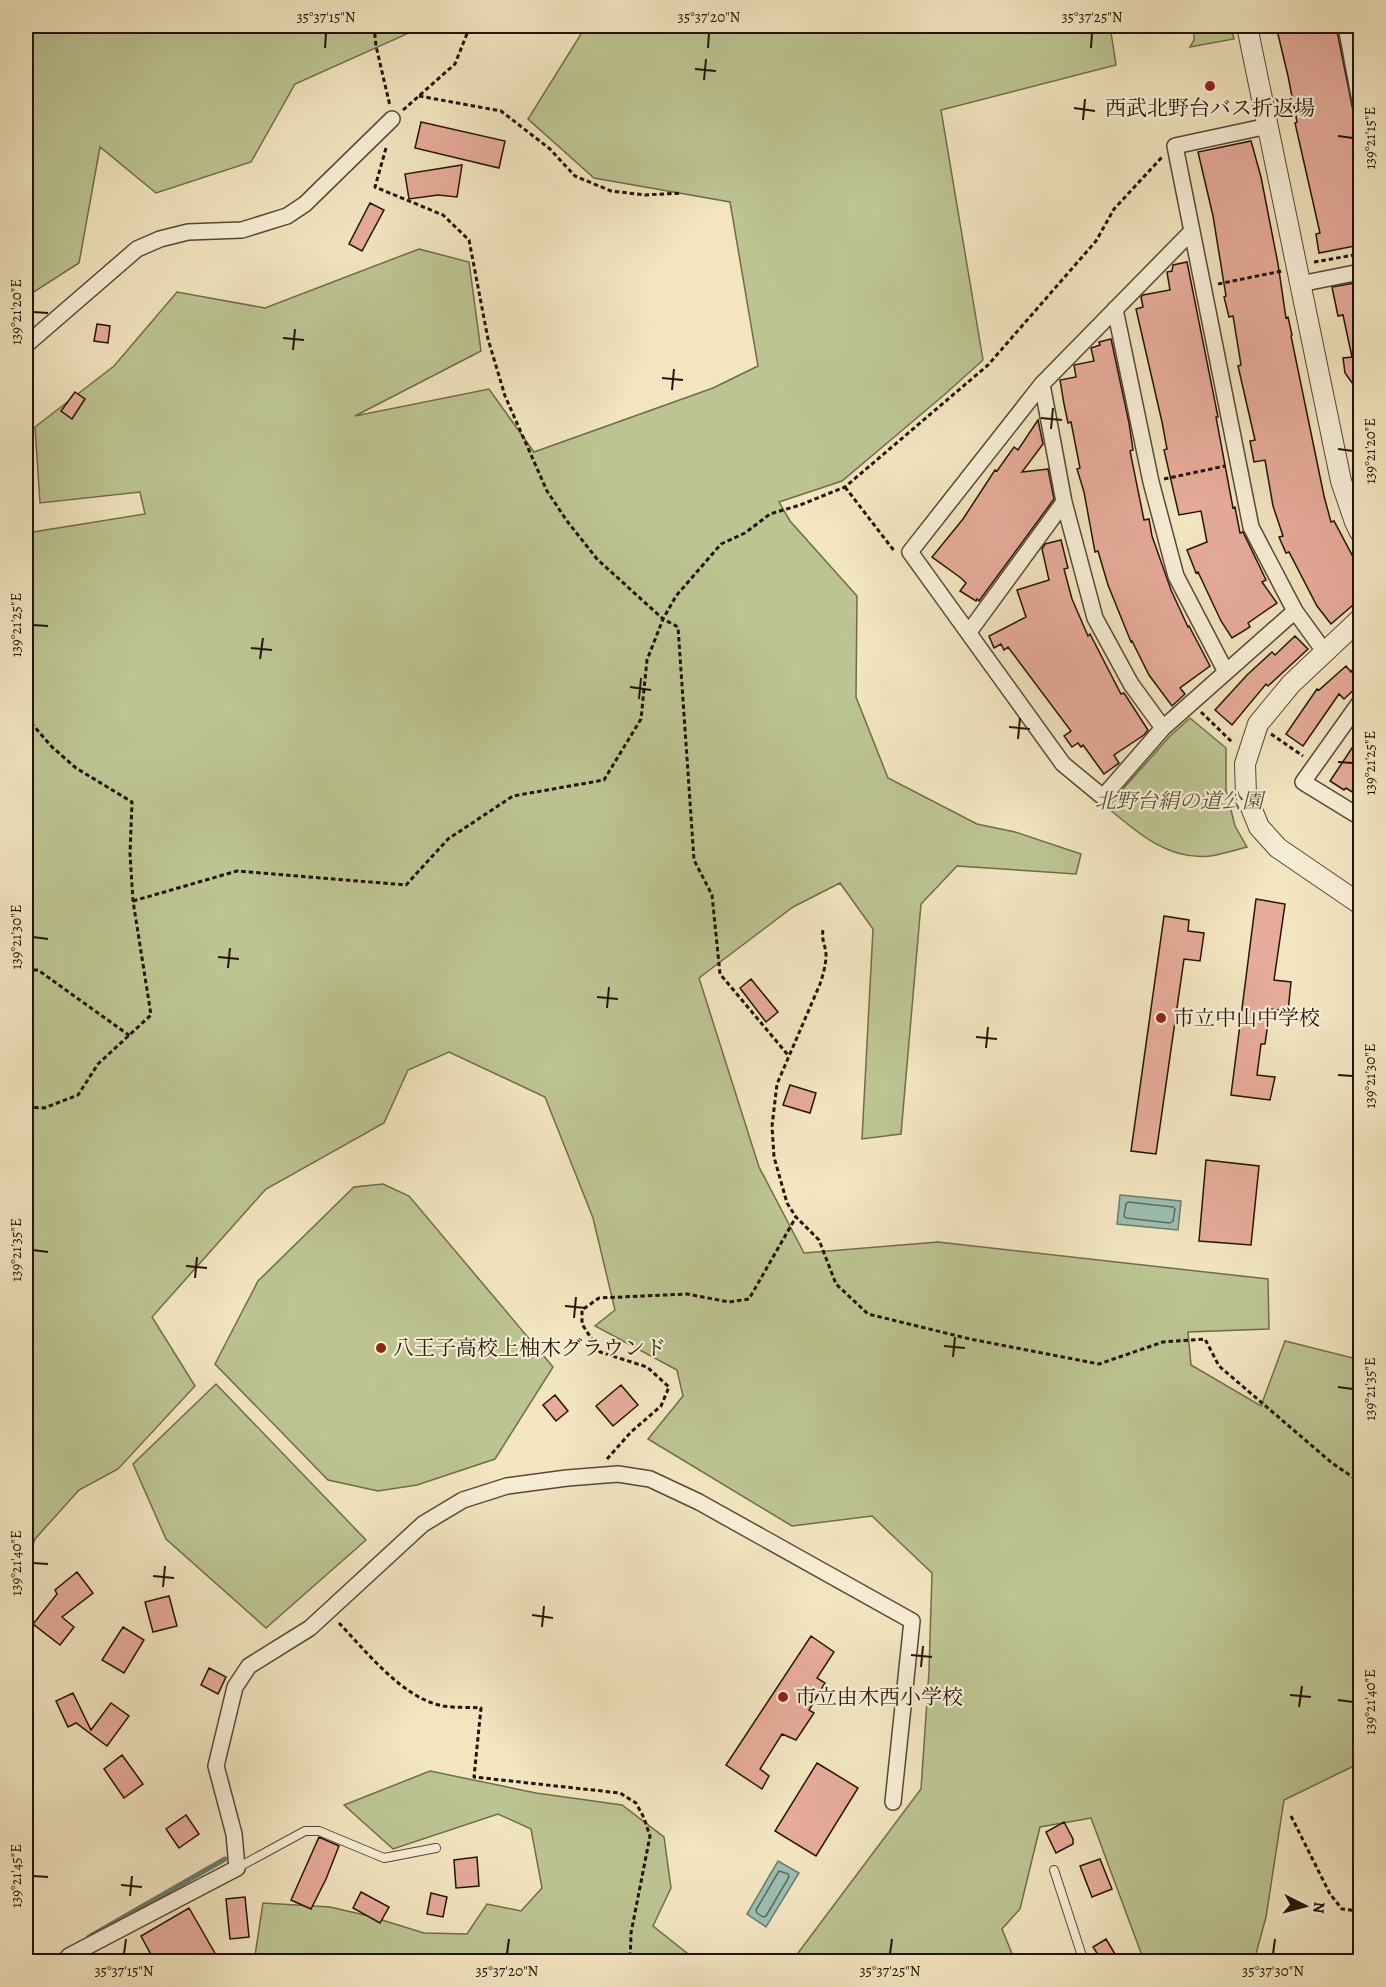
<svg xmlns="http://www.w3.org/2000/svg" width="1386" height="1987" font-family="Alegreya,'Noto Serif JP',serif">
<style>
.green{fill:#bcc492;stroke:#706c4c;stroke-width:1.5}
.water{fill:#9bbfb2;stroke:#6b7b6e;stroke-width:1.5}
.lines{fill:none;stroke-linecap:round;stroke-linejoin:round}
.shore{stroke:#606a5c;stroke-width:1.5}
.stream{stroke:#6b7b6e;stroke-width:5}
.building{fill:#e6ab9a;stroke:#241407;stroke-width:1.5}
.service-casing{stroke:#584835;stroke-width:10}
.minor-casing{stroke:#584835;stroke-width:18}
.tertiary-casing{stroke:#584835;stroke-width:22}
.path{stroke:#241407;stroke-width:3;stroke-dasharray:4.5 3;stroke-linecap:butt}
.service{stroke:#f7eed6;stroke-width:8}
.minor{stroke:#f7eed6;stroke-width:15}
.tertiary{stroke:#f7eed6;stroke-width:20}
.ticks{fill:none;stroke:#241407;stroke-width:2}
.poi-dot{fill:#8f2418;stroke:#f7eed6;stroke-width:2}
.labels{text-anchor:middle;stroke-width:4.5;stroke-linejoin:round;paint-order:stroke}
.poi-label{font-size:21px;fill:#241407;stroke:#f7eed6;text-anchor:start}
.park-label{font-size:21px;font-style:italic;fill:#595238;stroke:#f7eed6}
.neatline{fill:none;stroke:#241407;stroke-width:2}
.ticks-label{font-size:15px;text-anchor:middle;fill:#241407}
</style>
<rect width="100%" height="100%" fill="#f2e5c0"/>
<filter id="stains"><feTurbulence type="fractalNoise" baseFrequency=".00333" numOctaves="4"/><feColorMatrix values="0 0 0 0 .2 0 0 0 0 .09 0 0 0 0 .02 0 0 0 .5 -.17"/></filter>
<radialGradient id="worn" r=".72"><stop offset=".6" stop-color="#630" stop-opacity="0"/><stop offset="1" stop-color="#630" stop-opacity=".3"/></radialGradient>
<path class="green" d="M26,26H413L409,33L295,84L251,162L156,193L100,147L79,263L26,297Z
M586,26H1110L1116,65L941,110L983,360L944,395L842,481L779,502L790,521L857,596L856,697L888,778L977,824L1015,832L1081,854L1076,874L957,866L921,904L901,1134L862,1139L873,929L840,883L793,907L699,978L759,1167L804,1253L938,1242L1268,1279L1269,1329L1188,1332L1191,1365L1261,1406L1285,1341L1353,1358L1360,1453V1763L1284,1800L1266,1917L1254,1961H1144L1091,1818L1040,1827L1020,1909L1002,1929L1015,1961H792L921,1789L929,1671L932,1573L872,1516L792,1526L648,1439L683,1396L677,1370L595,1326L615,1310L593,1218L545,1097L449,1052L408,1070L384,1123L266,1189L152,1317L195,1386L118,1469L79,1490L35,1539L26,1564V536L27,533L145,514L140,492L40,503L35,427L114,366L177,292L265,308L419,249L469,262L481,351L355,416L489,389L534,452L713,388L758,366L730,202L594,178L528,119Z
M1194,26H1231L1234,39L1190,47L1194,40Z
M1190,718L1226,748V790L1235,826L1247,847C1235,850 1223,854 1210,856C1169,861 1136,832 1107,807L1170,736Z
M383,1184L409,1196L553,1367L495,1459L417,1485L378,1491L328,1480L215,1364L258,1281L354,1187Z
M216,1384L366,1540L266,1628L166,1539L133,1464Z
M430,1771L536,1793L622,1805L664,1837L671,1888L653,1926L697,1961L254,1962L263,1903L330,1907L369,1916L424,1933L467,1934L487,1904L521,1911L542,1888L531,1829L498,1814L393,1849L344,1805Z"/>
<path class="water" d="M1120,1195L1181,1201L1178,1230L1117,1224Z
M778,1861L799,1873L766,1927L747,1914Z"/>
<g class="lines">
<path class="shore" d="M1128,1202L1173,1207L1175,1209L1173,1221L1170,1223L1126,1218L1124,1216L1126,1204Z
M779,1871L788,1874L789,1877L766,1916L763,1917L757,1913L756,1910Z"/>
<path class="stream" d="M89,1937L225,1859"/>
</g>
<path class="building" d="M1276,26H1336L1360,145V245L1319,253L1316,234L1320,233L1295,123L1297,122L1288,76Z
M421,122L505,141L499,168L415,148Z
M1251,141L1261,177L1278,264L1286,318L1288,317L1292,335L1291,336L1324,496L1331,522L1334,521L1360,570V599L1331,624L1317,606L1289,552L1286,553L1279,537L1283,536L1273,506L1265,460L1254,462L1250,441L1255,440L1238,366L1241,365L1233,316L1229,317L1224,297L1226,296L1213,216L1198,152Z
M462,165L457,197L438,195L409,199L405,174Z
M370,203L384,210L362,251L349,244Z
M1187,262L1218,417H1216L1233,508L1235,507L1240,533L1243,532L1266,580L1262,582L1277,603L1248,623L1250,627L1232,638L1221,621L1198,572L1196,573L1187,550L1207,542L1201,511L1179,515L1164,450L1167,449L1162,422L1136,309L1143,307L1141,297L1143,295L1170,290L1167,272L1172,271L1173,265Z
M1360,282V394L1345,373L1343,358L1352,357L1343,315L1338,316L1332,287Z
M97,324L110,326L108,343L94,341Z
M1111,339L1129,423L1133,450L1130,451L1144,520L1149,519L1152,536L1171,590L1188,627L1189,626L1210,666L1180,688L1185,694L1172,706L1149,675L1132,641L1131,642L1108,585L1098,551L1095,552L1084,492L1077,469L1080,468L1071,422L1068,423L1064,404L1060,380L1076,377L1074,365L1094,361L1091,348L1100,345L1099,342Z
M75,392L85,399L72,419L61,411Z
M1038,420L1043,444L1022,472L1048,469L1054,499L979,601L977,599L976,601L960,591L966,583L961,578L932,557L963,519L995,470L997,471L1014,447L1018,450Z
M1061,540L1068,568L1064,569L1072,599L1088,636L1090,634L1121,694L1124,693L1148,730L1144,735L1114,755L1119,763L1104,774L1083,745L1081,747L1078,743L1072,747L1064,736L1071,731L1008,647L1004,650L1001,644L994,648L989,636L1026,617L1017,590L1049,580L1042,549L1045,544Z
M1295,636L1308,649L1268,686L1266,684L1232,725L1215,710L1247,675L1272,652L1275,655Z
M1360,658V684L1344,699L1339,694L1303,746L1286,734L1317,689L1319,690L1346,666L1351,672Z
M1360,736V797L1346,788L1344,790L1330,781Z
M1256,899L1285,904L1274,980L1291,982L1288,1011L1270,1009L1265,1044H1261L1257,1075L1275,1077L1270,1100L1231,1095Z
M1164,916L1189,920L1188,931L1204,933L1200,961L1184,959L1156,1154L1131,1151Z
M751,979L778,1012L766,1022L740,988Z
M790,1085L816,1093L810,1113L783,1105Z
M1206,1160L1259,1166L1251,1245L1199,1241Z
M621,1385L638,1405L613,1426L596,1406Z
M555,1395L568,1411L556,1421L543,1405Z
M77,1572L93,1593L62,1617L74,1627L60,1645L33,1624L57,1594L55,1590Z
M169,1596L177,1626L153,1632L145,1602Z
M123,1627L144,1640L124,1673L102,1660Z
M811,1636L834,1652L817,1678L825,1683L809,1710L814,1713L796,1740L782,1734L760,1769L769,1776L762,1789L726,1765Z
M209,1668L226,1677L218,1694L201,1685Z
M73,1693L91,1730L111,1703L129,1716L107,1746L76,1723L68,1727L56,1701Z
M122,1755L143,1784L124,1798L104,1769Z
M817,1763L858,1788L816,1856L775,1831Z
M186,1815L199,1834L179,1848L166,1829Z
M1064,1822L1073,1839V1844L1056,1853L1046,1832Z
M319,1837L339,1846L326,1879L311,1909L291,1900Z
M477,1857L479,1886L456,1888L454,1860Z
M1100,1859L1112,1889L1092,1897L1080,1866Z
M361,1892L389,1907L380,1923L353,1908Z
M431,1893L447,1897L443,1917L427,1914Z
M245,1897L249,1937L230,1939L226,1899Z
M189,1908L220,1962H155L141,1936Z
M1106,1939L1115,1954L1102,1961L1093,1947Z"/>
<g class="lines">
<g class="service-casing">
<path id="service" d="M237,1868L305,1831H319L384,1858L436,1848
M1054,1870L1084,1962"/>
</g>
<g class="minor-casing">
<path id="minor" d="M1346,26L1360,101
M1192,231L1042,384L910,552L1063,764L1103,797L1163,728L1295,611L1251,527L1175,146L1268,126
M1300,284L1360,272
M1115,309L1151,482L1176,576L1226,672
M26,345L137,249L160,239L188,232L242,230L287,216L305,204L392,119
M1042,384L1064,502L1095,618L1131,684L1163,728
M1295,611L1324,651
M969,632L1064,502
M1360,702L1303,782L1360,817
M64,1962L69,1956L237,1868L234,1834L216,1766L235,1687L249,1666L310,1628L423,1524L463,1500L507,1486L567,1478L618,1474L650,1479L699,1502L912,1621L893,1802"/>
</g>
<g class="tertiary-casing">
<path id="tertiary" d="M1247,26L1341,481L1355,522L1360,532
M1360,619L1291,684L1258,724L1245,764L1246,795L1259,827L1278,848L1360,904"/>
</g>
<path class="path" d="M374,26L376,46L390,106
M419,96L501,111L550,149L575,176L611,191L645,195L682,193
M403,110L455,64L470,26
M386,148L375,187L443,215L469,240L488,339L505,396L547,491L567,521L597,559L663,619L678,627L694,860L712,895L720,974L788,1055
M1314,262L1360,254
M1218,284L1282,271
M1164,479L1225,466
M845,487L895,552
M1201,712L1233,743
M26,717L52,747L76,768L132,802L130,854L133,901L151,1015L98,1064L78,1095L44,1108L26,1107
M1271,734L1303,756
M133,901L237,871L406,885L448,839L513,796L604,780L641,719L647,660L663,619L676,596L721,544L745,533L770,514L800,505L845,487L988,365L1096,241L1114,209L1163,156
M823,930C821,940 826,946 826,955C826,965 823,975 820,984L777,1084L772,1126L774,1157L787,1203L796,1217L819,1240L836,1284L868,1314L970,1339L1099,1364L1163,1342L1205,1339L1219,1366L1332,1463L1360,1482
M26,970H38L130,1036
M607,1459L631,1432L661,1406L669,1387L647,1367L600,1352L582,1324V1310L599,1298L687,1294L729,1302L749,1299L796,1217
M339,1623C367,1652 402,1698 443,1706C455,1708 469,1707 481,1708L474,1777L620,1793L636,1803L644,1818L650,1836L631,1933L630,1962
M1291,1816L1330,1894L1342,1909L1360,1911"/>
<use href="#service" class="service"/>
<use href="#minor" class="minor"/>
<use href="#tertiary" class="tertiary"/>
</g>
<path class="ticks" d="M325,48L326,33M708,48L709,33M1091,48L1092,33M695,69L716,71M704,80L706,59M1074,108L1095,111M1083,120L1085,99M1338,136L1353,138M33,312L48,313M283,338L304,340M293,350L295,329M662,378L683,380M672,390L674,369M1041,418L1062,420M1051,429L1053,408M1338,449L1353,451M33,625L48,626M251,648L272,650M260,659L263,638M630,687L651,690M639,699L641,678M1009,727L1030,729M1018,739L1020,718M1338,762L1353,763M33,937L48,939M218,957L239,959M228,968L230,948M597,997L618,999M607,1008L609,987M976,1037L997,1039M986,1048L988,1027M1338,1075L1353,1076M33,1250L48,1252M186,1266L207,1268M195,1278L197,1257M565,1306L586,1308M574,1318L576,1297M944,1346L965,1348M953,1357L955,1337M1338,1387L1353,1389M33,1563L48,1564M153,1576L174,1578M163,1587L165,1566M532,1615L553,1618M542,1627L544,1606M911,1655L932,1657M921,1667L923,1646M1290,1695L1311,1697M1338,1700L1353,1702M1299,1707L1302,1686M33,1876L48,1877M121,1885L142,1887M130,1896L132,1876M124,1954L126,1939M507,1954L509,1939M890,1954L892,1939M1273,1954L1275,1939"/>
<g class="poi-dot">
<circle cx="1210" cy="86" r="6"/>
<circle cx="1161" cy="1018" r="6"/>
<circle cx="381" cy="1348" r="6"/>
<circle cx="783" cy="1697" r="6"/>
</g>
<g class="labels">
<g class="poi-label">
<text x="1210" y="115" text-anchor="middle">西武北野台バス折返場</text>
<text x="1173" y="1025">市立中山中学校</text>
<text x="393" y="1355">八王子高校上柚木グラウンド</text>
<text x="795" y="1704">市立由木西小学校</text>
</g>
<g class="park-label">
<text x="1179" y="808">北野台絹の道公園</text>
</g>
</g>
<rect width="1386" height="1987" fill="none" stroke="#f2e5c0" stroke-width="66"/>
<g transform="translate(1305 1906) rotate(96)" stroke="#f7eed6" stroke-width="4.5" paint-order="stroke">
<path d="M0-4.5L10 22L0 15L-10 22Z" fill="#241407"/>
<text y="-9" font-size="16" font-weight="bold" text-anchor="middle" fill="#241407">N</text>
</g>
<rect x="33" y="33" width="1320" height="1921" class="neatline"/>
<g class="ticks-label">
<text x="326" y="22">35°37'15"N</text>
<text x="709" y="22">35°37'20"N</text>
<text x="1092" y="22">35°37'25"N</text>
<text transform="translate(1370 138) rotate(-90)" y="5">139°21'15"E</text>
<text transform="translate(16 312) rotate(-90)" y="5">139°21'20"E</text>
<text transform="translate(1370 451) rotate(-90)" y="5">139°21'20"E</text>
<text transform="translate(16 625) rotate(-90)" y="5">139°21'25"E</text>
<text transform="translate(1370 763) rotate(-90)" y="5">139°21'25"E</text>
<text transform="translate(16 937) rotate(-90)" y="5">139°21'30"E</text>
<text transform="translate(1370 1076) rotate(-90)" y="5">139°21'30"E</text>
<text transform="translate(16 1250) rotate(-90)" y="5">139°21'35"E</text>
<text transform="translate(1370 1389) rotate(-90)" y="5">139°21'35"E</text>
<text transform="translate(16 1563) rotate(-90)" y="5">139°21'40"E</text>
<text transform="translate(1370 1702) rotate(-90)" y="5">139°21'40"E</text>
<text transform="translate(16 1876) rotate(-90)" y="5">139°21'45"E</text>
<text x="124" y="1976">35°37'15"N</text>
<text x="507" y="1976">35°37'20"N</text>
<text x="890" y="1976">35°37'25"N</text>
<text x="1273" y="1976">35°37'30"N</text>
</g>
<rect width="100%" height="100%" filter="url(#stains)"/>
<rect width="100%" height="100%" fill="url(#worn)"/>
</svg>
